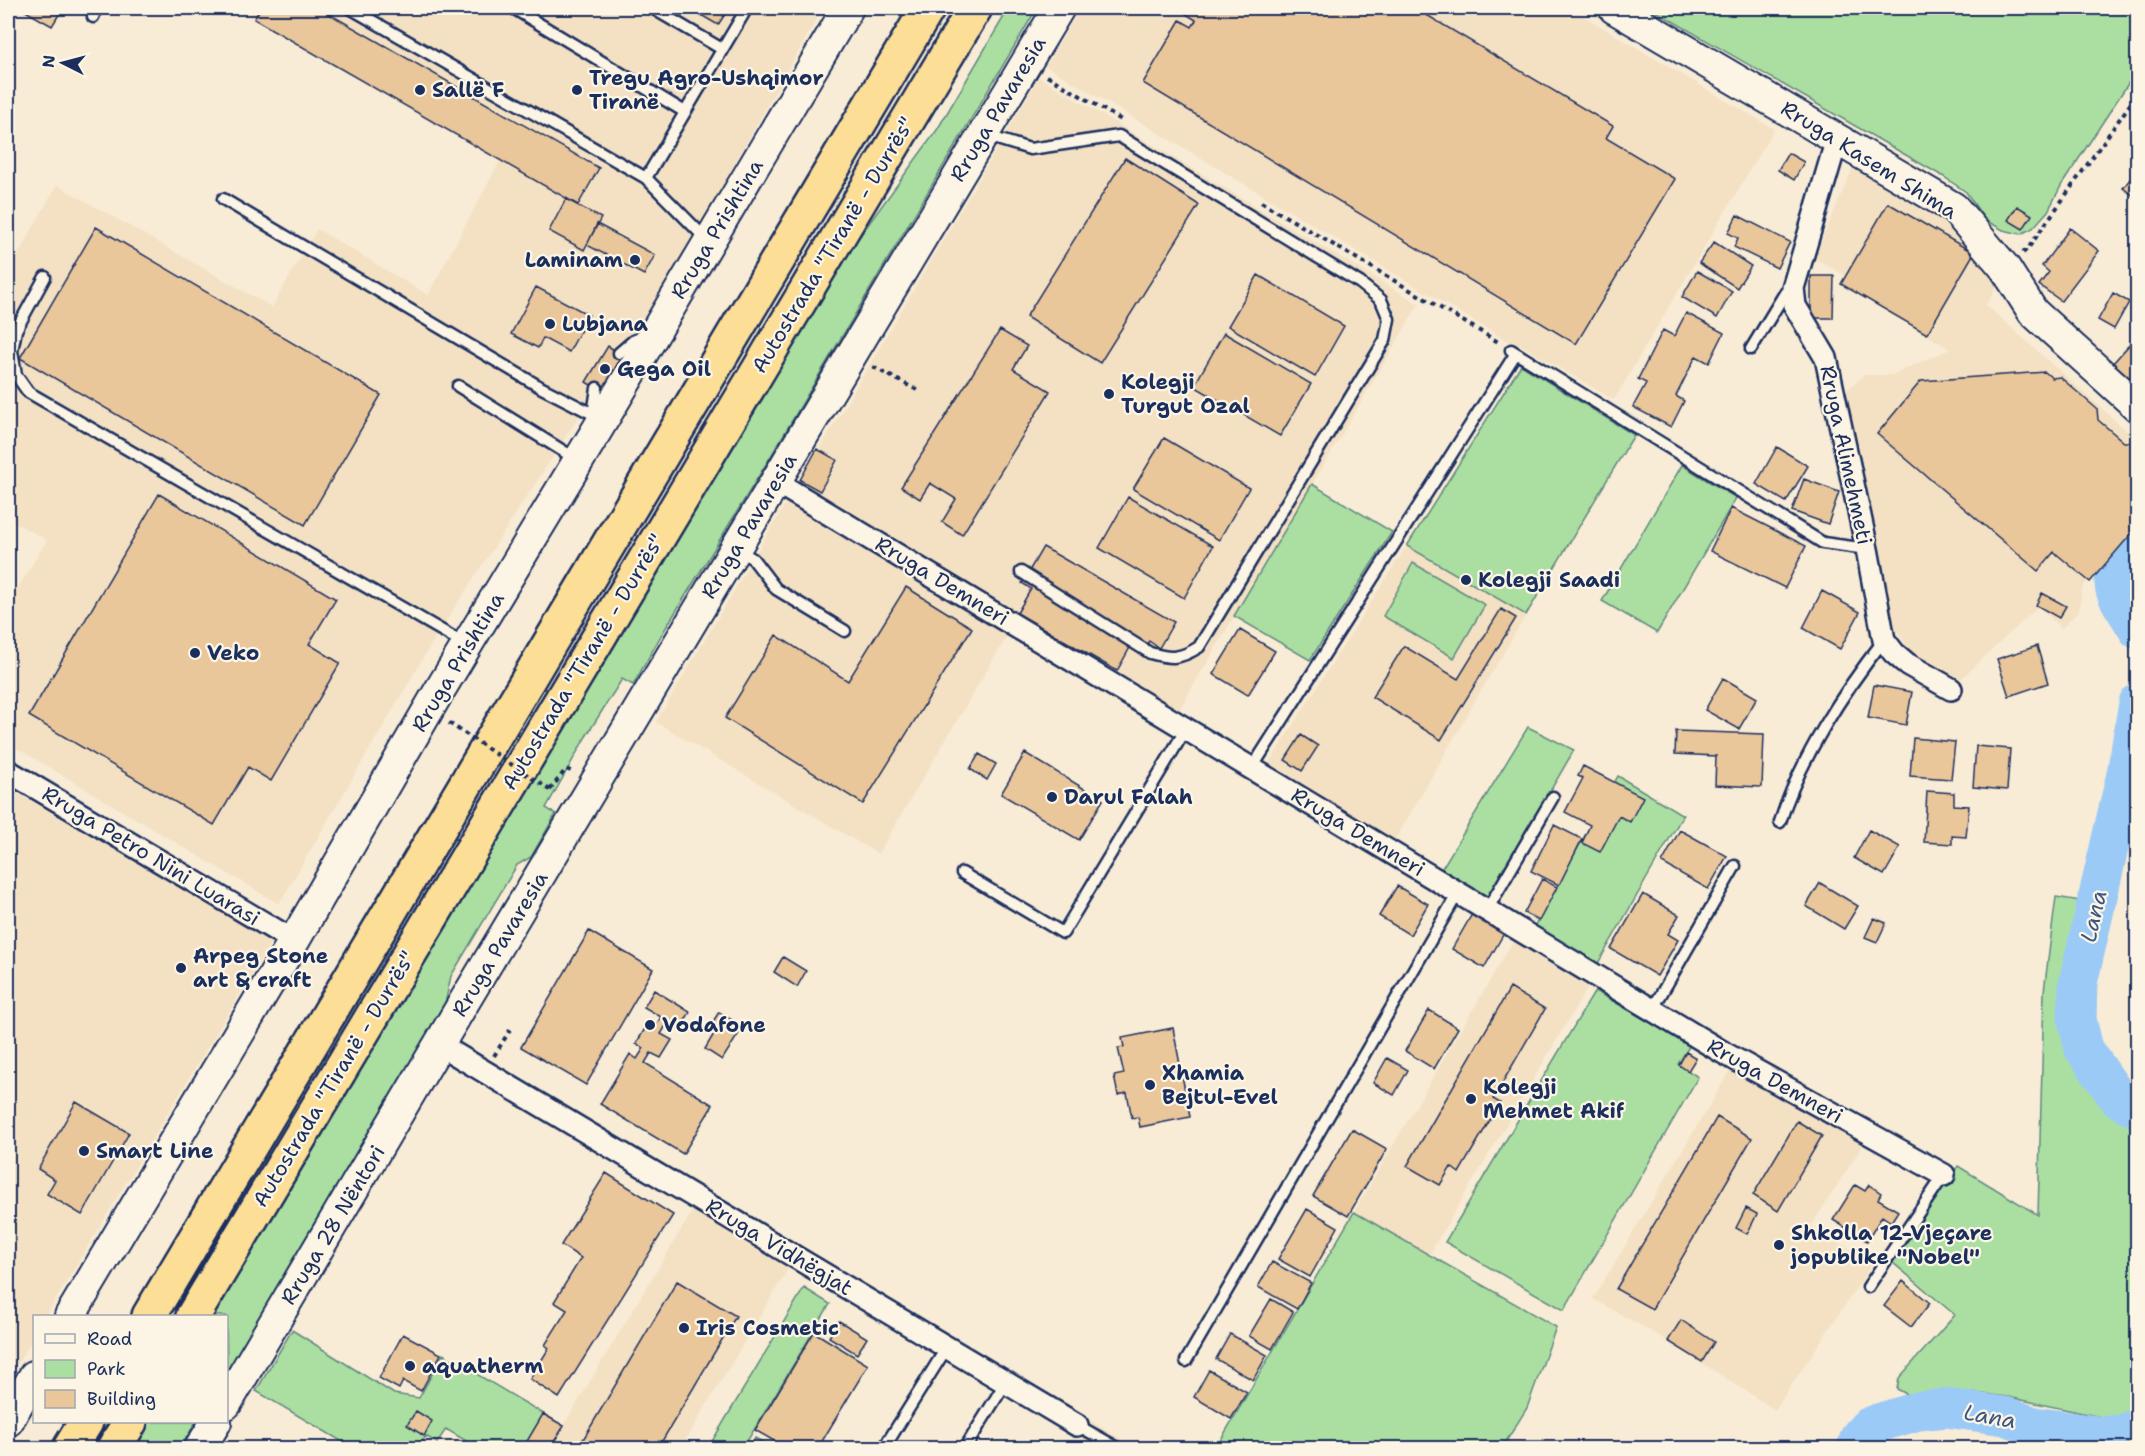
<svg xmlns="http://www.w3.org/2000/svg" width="2145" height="1456" font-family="'Shantell Sans',sans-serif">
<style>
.built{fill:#f4e1c4}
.green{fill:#aadfa1;stroke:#628780;stroke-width:1.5}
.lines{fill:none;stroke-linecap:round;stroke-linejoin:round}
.river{stroke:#9ccaf7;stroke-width:39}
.building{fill:#eac69b;stroke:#1b2f5e;stroke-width:1.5}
.lane-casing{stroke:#1b2f5e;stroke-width:15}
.street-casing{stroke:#1b2f5e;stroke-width:26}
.secondary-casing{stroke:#1b2f5e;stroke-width:34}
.highway-casing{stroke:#1b2f5e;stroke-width:38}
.path{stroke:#1b2f5e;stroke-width:4;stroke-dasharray:4.5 4.5;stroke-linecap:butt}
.lane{stroke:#fcf5e5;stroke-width:10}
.street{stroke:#fcf5e5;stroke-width:21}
.secondary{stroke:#fcf5e5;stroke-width:30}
.highway{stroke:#fcde96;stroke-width:33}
.path-bridge{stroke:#1b2f5e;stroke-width:4;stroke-dasharray:4.5 4.5;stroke-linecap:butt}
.poi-dot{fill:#1b2f5e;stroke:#fcf5e5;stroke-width:2}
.labels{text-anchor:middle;stroke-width:4.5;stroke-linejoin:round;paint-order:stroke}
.poi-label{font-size:21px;font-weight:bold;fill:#1b2f5e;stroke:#fcf5e5;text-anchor:start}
.street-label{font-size:21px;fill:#1b2f5e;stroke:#fcf5e5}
.water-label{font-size:22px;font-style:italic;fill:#3b5684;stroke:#fcf5e5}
</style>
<rect width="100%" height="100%" fill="#f8ecd6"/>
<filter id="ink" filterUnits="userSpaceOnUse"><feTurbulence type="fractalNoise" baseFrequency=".0167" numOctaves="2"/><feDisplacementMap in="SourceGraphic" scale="12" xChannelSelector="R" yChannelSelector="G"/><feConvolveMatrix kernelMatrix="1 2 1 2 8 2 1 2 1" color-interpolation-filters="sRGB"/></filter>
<g filter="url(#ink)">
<path class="built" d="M235,8H823L625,357L602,392L578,418L435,638L279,904L8,743V604L47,540L8,519V272L57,185L272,307L317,229L428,295L500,161Z
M1080,8H1570L1774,129L1614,400L1513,341L1511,343L1046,66Z
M1039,77L1419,304L1179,710L799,484Z
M1855,163L1958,230L2000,281L1986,305L2137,440V524L2091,573L2082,590L2079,611L2061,629L2039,606L1962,678L1951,679L1914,657L1890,620L1841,395L1864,375H1892L1950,349L1841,284L1846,276L1814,258Z
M1521,365L1634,435L1488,679L1394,842L1267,766Z
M787,501L1009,633L878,854L656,722Z
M8,788L273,939L46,1316H34V1336L8,1380Z
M1513,941L1588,987L1429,1255L1354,1212Z
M1730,1071L1863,1145L1811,1226L1873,1263L1775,1410L1661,1337L1593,1299Z
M693,1210L790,1266L681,1448H550Z
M1082,1416L1136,1448H1098L1073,1433Z"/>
<path class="green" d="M1009,8H1037L771,456L662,634L633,685L622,679L585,738L546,808L556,814L531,857L517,865L451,976L445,1004L227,1371L226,1316H205L803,314L937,130Z
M1650,8H2137V70L2061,186L2048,211L2033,228L2021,234L2003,230L1985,220L1966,192L1944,177Z
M1521,365L1634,435L1526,615L1407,546Z
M1682,465L1736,498L1657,633L1602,601Z
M1312,484L1392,532L1310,660L1234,616Z
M1413,563L1485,605L1454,658L1383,616Z
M1528,727L1574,750L1487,900L1439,873Z
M1618,776L1683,815L1597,965L1534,927Z
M2056,897L2081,901L2067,990L2066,1039L2074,1054L2111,1106L2137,1126V1408L2119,1416L2106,1418L2008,1397L1974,1393L1914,1398L1897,1389L1899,1378L1955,1315L1892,1262L1958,1166L2038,1215L2044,991Z
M1595,991L1690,1045L1678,1064L1698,1077L1564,1310L1445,1242Z
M1354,1212L1556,1327L1527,1408L1502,1448H1216Z
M804,1288L830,1304L743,1448H708Z
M292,1330L394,1394L419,1398L443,1354L564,1426L550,1448H478L446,1429L437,1443L426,1436L418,1448H353L256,1391Z
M143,1422H196L180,1448H127Z
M755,1438L774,1448H748Z"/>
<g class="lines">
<path class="river" d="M2138,548C2098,582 2115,591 2138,630
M2138,703L2126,774L2078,983L2077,1019L2084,1049L2118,1098L2138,1109
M1856,1448L1860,1436L1868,1427L1878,1423L1918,1411L1946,1408L2005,1416L2034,1426L2104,1436L2125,1433L2138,1427"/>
</g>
<path class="building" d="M20,8H63L52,26Z
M261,8H319L599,168L578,205L254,19Z
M689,8H729L718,25Z
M1190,8H1415L1613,126L1606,138L1675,179L1576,344L1143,83L1180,20L1192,27L1196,20L1186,14Z
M1788,153L1804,162L1794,180L1778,170Z
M1125,158L1199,205L1100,363L1026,317Z
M2138,169V199L2123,188Z
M566,199L601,218L584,250L549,231Z
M1888,203L1974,253L1927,334L1841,284Z
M2017,206L2032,215L2023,229L2008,220Z
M1737,215L1790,242L1777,268L1734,247L1738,238L1728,233Z
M597,224L655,255L644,275L587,245Z
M96,227L381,395L305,525L20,358Z
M2070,228L2099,251L2061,301L2039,285L2049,272L2042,266Z
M1714,242L1751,266L1737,288L1699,263Z
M1697,271L1732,291L1717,318L1682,297Z
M1258,275L1344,326L1315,377L1228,326Z
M1811,276H1834L1833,318H1811Z
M536,287L589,315L569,352L543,338L538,348L511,334Z
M2113,293L2129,302L2114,329L2098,320Z
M1686,313L1724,333L1709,363L1696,356L1676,396L1684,401L1671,427L1633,407L1646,383L1638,379L1663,330L1674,336Z
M1000,330L1027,346L1013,369L1050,391L962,535L942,522L956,499L930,483L920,499L901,487Z
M1224,333L1311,384L1280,436L1194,386Z
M2138,335V385L2113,363Z
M608,346L625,357L602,392L586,382Z
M2045,372L2052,378L2060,377L2097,409L2098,420L2124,442H2129L2138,449V526L2090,582L2054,552L2038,571L1877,434L1921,381Z
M1164,438L1249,488L1219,540L1133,489Z
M1777,447L1808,466L1786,502L1756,484Z
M817,449L837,460L820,491L800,480Z
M1804,479L1839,492L1828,524L1792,511Z
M159,494L336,599L309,644L340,663L271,781L248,767L214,825L29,716Z
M1128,497L1213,546L1184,598L1099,548Z
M1731,508L1806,546L1785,588L1710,551Z
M1043,547L1174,622L1159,648L1149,641L1144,650L1132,644L1117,671L1017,613L1031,589L1022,583Z
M906,587L972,628L863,804L725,718L776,635L848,681Z
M1822,591L1860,612L1840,649L1803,628Z
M2042,593L2066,606L2059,618L2036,605Z
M1501,609L1516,618L1441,740L1372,697L1404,646L1458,679Z
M1240,630L1275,651L1248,695L1213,674Z
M2037,646L2048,683L2009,696L1997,659Z
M1723,678L1757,698L1739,729L1705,710Z
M1874,685L1912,692L1906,725L1868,718Z
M1676,731L1764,734L1762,787L1715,785L1716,756L1675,754Z
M1301,735L1318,746L1302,771L1285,760Z
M1913,738L1955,742L1951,779L1910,776Z
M1976,746L2010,749L2007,790L1973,787Z
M1025,753L1103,800L1079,840L1001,794Z
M979,754L996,764L987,780L970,769Z
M1583,766L1643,797L1630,822L1619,816L1600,852L1582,843L1590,825L1565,812L1583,778L1578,776Z
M1927,791L1954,793V805L1969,806L1966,837L1952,836V844L1924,842Z
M1554,825L1582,839L1559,885L1531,871Z
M1680,830L1727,856L1708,889L1662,863Z
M1869,830L1900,847L1884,875L1854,858Z
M1542,879L1557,887L1539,921L1524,913Z
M1820,883L1858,906L1844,929L1806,906Z
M1397,886L1428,904L1410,935L1379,916Z
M1643,894L1679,915L1668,934L1678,940L1657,976L1611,949Z
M1475,909L1507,928L1484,968L1452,949Z
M1874,918L1886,923L1877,942L1865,937Z
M589,931L653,969L586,1085L521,1047Z
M783,957L806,971L797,987L774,972Z
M1510,988L1545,1009L1493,1099L1500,1103L1459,1173L1451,1167L1440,1185L1407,1166Z
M654,990L690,1012L680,1029L668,1022L661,1034L672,1040L661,1058L651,1053L645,1063L713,1105L683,1154L600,1104L630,1054L637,1059L644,1048L636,1044L647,1025L654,1029L661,1017L644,1007Z
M1429,1010L1458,1028L1434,1069L1405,1051Z
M719,1012L743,1027L722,1060L705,1049L718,1027L712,1023Z
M1173,1028L1190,1117L1140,1127L1138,1117L1132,1118L1127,1093L1118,1095L1114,1076L1124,1074L1118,1048L1124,1047L1122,1038Z
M1686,1052L1696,1058L1688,1071L1679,1065Z
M1387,1058L1408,1070L1394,1095L1373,1083Z
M76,1102L129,1133L82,1215L47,1194L55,1180L38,1169Z
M1717,1117L1752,1138L1652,1309L1616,1289Z
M1797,1121L1822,1136L1778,1211L1753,1195Z
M1352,1129L1387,1149L1348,1216L1313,1196Z
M606,1173L673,1215L559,1398L530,1379L549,1348L545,1345L567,1310L554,1302L581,1258L561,1245Z
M1855,1185L1865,1191L1869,1185L1881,1193L1878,1199L1898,1211L1891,1222L1882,1216L1867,1241L1833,1220Z
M1746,1208L1757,1214L1747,1234L1736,1228Z
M1307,1209L1338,1227L1310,1277L1278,1259Z
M1272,1262L1311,1283L1297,1309L1258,1287Z
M677,1281L736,1316L658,1448H578Z
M1903,1281L1930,1303L1911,1327L1884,1306Z
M1271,1299L1293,1312L1272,1349L1249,1336Z
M1681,1320L1714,1342L1702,1362L1668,1341Z
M839,1321L867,1338L857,1354L829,1337Z
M814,1332L868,1365L818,1448H786L755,1430Z
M403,1334L441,1354L421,1391L403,1381L399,1389L379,1378Z
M1230,1334L1267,1355L1253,1380L1216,1359Z
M1209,1370L1247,1392L1231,1419L1194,1397Z
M416,1411L432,1421L424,1436L407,1425Z
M543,1414L564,1426L550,1448H523Z"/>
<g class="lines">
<g class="lane-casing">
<path id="lane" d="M350,8L646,178L707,240
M513,8L685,112
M652,8L722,49
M93,17L97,8
M984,135L1030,149L1119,136L1360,283L1381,300L1389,319L1385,340L1199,647C1180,659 1171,659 1150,653L1021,572
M646,178L747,8
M223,199L542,388L595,415
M45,277L16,330L12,351L16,375L28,392L465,644
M1751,349L1785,293L1793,288
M1511,350L1823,543L1867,549
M619,353L633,341L643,337
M458,386L576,459
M596,418L594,408L597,388
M737,549L753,559L776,589L845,631
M1252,768L1516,353
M1780,822C1800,759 1843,692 1884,640
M962,873L1063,933L1186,729
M1487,910L1553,797
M1652,1010L1735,866
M1868,1287L1944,1175
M1186,1361L1458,893
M1077,1425L1118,1448
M884,1448L947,1347
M965,1448L1006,1382"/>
</g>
<g class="street-casing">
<path id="street" d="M1837,139L1793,288L1795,306L1826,358L1867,549L1884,640L1894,653L1907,664L1951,689
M776,482L1724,1053L1944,1175
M8,771L294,941
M440,1045L1077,1425"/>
</g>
<g class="secondary-casing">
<path id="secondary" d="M1614,8L1954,208L2005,268L2033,312L2138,407
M70,1316L294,941L438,693L597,430L848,8
M226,1404L464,1002L1059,8
M8,1421L34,1376
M200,1448L216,1422"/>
</g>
<g class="highway-casing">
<path id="highway" d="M149,1316L928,8
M193,1316L975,8
M70,1448L86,1422
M114,1448L130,1422"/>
</g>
<path class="path" d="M1047,76L1123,121
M1261,202L1500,343
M2023,253L2029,247L2138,93
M873,367L919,391
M550,790L566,769L573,772
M494,1056L510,1030"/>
<use href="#lane" class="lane"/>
<use href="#street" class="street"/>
<use href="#secondary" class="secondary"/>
<use href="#highway" class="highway"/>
<path class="path-bridge" d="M449,723L550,790"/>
</g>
</g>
<g class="poi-dot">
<circle cx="420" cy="90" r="6"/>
<circle cx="577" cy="90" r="6"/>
<circle cx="635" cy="260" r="6"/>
<circle cx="550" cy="324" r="6"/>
<circle cx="605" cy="369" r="6"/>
<circle cx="1109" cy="394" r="6"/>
<circle cx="1466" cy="580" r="6"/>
<circle cx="195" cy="653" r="6"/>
<circle cx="1052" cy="797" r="6"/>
<circle cx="181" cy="968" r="6"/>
<circle cx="650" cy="1025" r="6"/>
<circle cx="1150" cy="1085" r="6"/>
<circle cx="1471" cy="1099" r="6"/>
<circle cx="84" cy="1151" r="6"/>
<circle cx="1779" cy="1245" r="6"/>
<circle cx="684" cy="1328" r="6"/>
<circle cx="410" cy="1366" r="6"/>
</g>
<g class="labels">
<g class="poi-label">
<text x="589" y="85">Tregu Agro-Ushqimor<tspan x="589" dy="24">Tiranë</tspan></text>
<text x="432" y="97">Sallë F</text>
<text x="623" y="267" text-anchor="end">Laminam</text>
<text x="562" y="331">Lubjana</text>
<text x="617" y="376">Gega Oil</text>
<text x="1121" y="389">Kolegji<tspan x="1121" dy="24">Turgut Ozal</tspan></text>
<text x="1478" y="587">Kolegji Saadi</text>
<text x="207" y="660">Veko</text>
<text x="1064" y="804">Darul Falah</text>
<text x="193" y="963">Arpeg Stone<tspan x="193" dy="24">art &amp; craft</tspan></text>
<text x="662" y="1032">Vodafone</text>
<text x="1162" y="1080">Xhamia<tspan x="1162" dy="24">Bejtul-Evel</tspan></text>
<text x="1483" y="1094">Kolegji<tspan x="1483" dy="24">Mehmet Akif</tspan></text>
<text x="96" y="1158">Smart Line</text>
<text x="1791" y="1240">Shkolla 12-Vjeçare<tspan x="1791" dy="24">jopublike "Nobel"</tspan></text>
<text x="696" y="1335">Iris Cosmetic</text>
<text x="422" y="1373">aquatherm</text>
</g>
<g class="street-label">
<text transform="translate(998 109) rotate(-59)" y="7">Rruga Pavaresia</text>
<text transform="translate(1869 160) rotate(32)" y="7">Rruga Kasem Shima</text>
<text transform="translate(717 229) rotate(-59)" y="7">Rruga Prishtina</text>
<text transform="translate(833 245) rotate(-59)" y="7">Autostrada "Tiranë - Durrës"</text>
<text transform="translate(1846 455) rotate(78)" y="7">Rruga Alimehmeti</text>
<text transform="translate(749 526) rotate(-59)" y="7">Rruga Pavaresia</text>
<text transform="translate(942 581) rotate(31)" y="7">Rruga Demneri</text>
<text transform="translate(458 662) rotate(-59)" y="7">Rruga Prishtina</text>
<text transform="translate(583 662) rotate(-59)" y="7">Autostrada "Tiranë - Durrës"</text>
<text transform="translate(1358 832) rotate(31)" y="7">Rruga Demneri</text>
<text transform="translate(151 856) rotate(31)" y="7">Rruga Petro Nini Luarasi</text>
<text transform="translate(500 944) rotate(-59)" y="7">Rruga Pavaresia</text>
<text transform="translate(334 1079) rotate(-59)" y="7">Autostrada "Tiranë - Durrës"</text>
<text transform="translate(1775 1081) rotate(29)" y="7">Rruga Demneri</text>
<text transform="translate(333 1225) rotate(-59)" y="7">Rruga 28 Nëntori</text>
<text transform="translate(779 1247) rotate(31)" y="7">Rruga Vidhëgjat</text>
</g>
<g class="water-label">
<text transform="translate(2093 916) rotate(-77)" y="8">Lana</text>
<text transform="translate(1990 1416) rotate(10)" y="8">Lana</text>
</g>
</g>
<rect width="2145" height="1456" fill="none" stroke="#fcf5e5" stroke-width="30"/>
<rect x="15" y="15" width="2115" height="1426" fill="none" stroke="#1b2f5e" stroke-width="2" filter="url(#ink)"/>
<rect x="33" y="1315" width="195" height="108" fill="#fcf5e5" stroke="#a2a6af" stroke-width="1.5"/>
<rect x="45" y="1334" width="30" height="9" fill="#fcf5e5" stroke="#a2a6af" stroke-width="1.5"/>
<text x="87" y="1345" font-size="18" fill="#1b2f5e">Road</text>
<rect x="45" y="1360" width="30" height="18" fill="#aadfa1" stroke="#a2a6af" stroke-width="1.5"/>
<text x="87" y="1375" font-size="18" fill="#1b2f5e">Park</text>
<rect x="45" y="1390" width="30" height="18" fill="#eac69b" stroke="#a2a6af" stroke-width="1.5"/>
<text x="87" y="1405" font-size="18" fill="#1b2f5e">Building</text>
<g transform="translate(63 63) rotate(276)" stroke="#fcf5e5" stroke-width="4.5" paint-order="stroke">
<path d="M0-4.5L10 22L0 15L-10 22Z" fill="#1b2f5e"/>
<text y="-9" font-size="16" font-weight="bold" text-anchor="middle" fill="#1b2f5e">N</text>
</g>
</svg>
